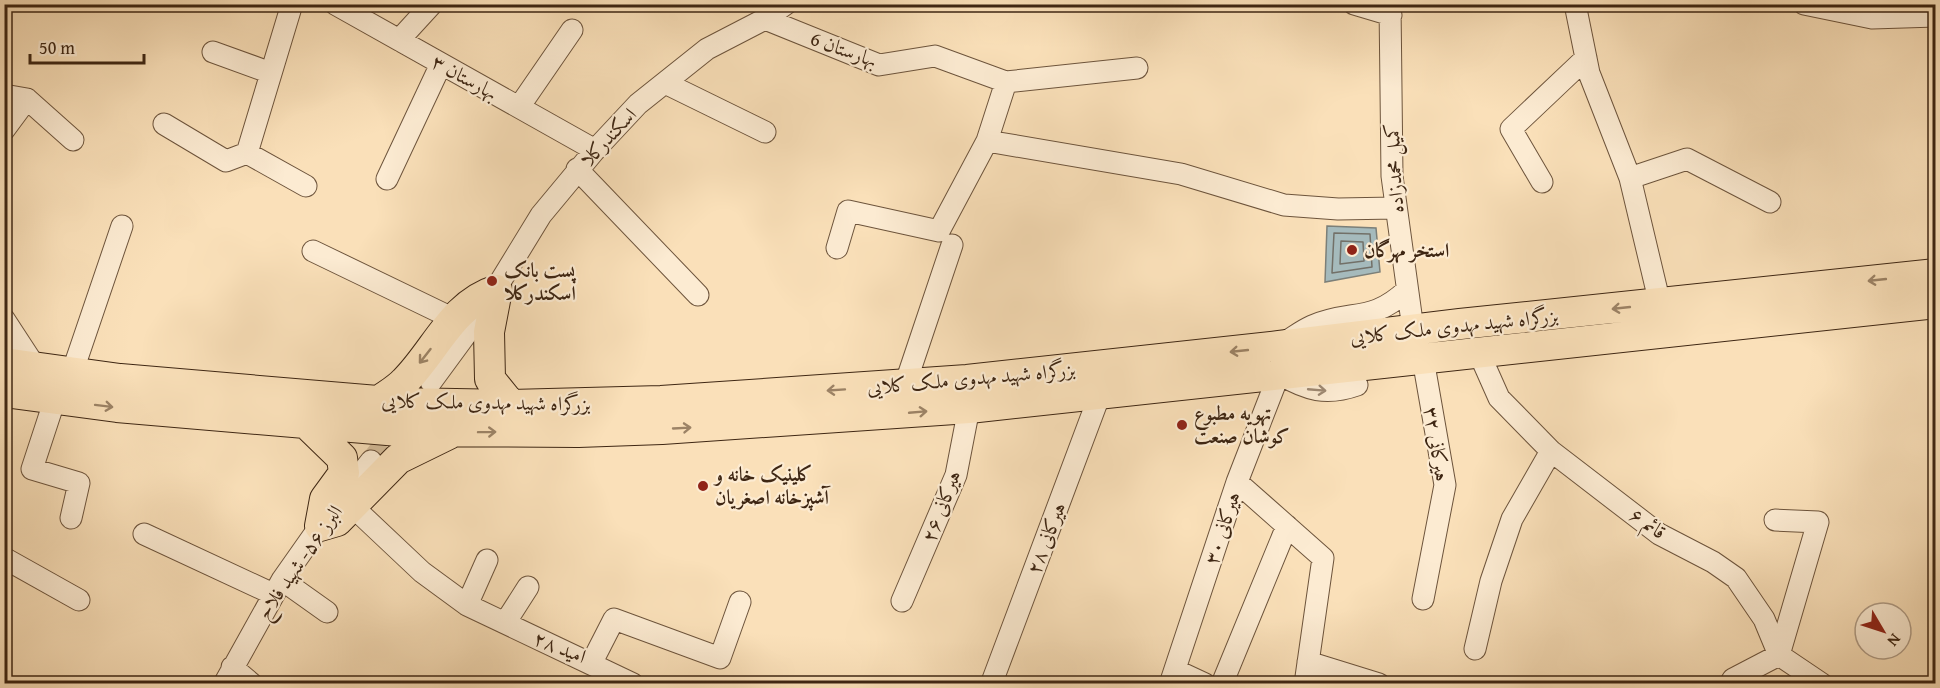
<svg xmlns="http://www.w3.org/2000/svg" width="1940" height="688" font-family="'Gentium Book Plus',Amiri,serif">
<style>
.water{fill:#a5babc;stroke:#7c7f78;stroke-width:1.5}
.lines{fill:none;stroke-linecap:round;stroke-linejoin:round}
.shore{stroke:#727068;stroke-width:1.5}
.minor-tunnel{stroke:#d4bb98;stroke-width:21;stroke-dasharray:21 10;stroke-linecap:butt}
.minor-casing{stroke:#6d543c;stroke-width:23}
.highway-casing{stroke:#3e2613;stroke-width:32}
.minor{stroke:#fcebd2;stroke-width:21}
.highway{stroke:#fae0b9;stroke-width:30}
.oneway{stroke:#9c8366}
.oneway2{stroke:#9d8872}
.poi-dot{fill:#8f2418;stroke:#fcebd2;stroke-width:2}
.labels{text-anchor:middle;stroke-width:4.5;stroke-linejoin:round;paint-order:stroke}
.street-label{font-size:20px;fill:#3e2613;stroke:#fcebd2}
.poi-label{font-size:20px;font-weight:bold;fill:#3e2613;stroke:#fcebd2;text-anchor:start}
</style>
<rect width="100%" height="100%" fill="#fae0b9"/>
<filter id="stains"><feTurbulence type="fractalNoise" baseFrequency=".00333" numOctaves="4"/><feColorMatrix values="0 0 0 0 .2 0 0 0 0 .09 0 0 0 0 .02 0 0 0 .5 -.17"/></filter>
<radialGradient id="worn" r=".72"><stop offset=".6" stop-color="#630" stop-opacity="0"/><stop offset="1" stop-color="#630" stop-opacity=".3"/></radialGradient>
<path class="water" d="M1327,226L1376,228L1380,272L1325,282Z"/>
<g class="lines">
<path class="shore" d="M1334,233L1370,234L1372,267L1332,273Z
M1341,241L1363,242L1364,261L1340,264Z"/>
<path class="minor-tunnel" d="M371,461L400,423"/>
<g class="minor-casing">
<path id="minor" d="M292,4L247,153L306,186
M335,4L595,150
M1354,4L1391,15
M1390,4L1392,176L1413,329
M1575,4L1589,73L1630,178L1660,304
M1804,4L1872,18L1936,16
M765,19L879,65L935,56L1006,82L1137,68
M399,40L432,4
M213,52L271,73
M665,83L765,132
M4,95L27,99
M519,107L572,30
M164,124L226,161L247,153
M4,130L27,99L73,140
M987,141L1181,174L1284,205L1338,209L1395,208
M577,169L698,295
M1630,178L1687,159L1770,202
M387,179L441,64
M1542,182L1511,129L1586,58
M837,248L848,211L939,231L987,141L1006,82
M313,251L454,319
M4,319L36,368
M1287,341C1295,336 1303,330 1312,326C1352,309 1371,324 1407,290
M1479,353L1499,398L1551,451L1659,534L1713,562L1736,578L1764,619L1779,655L1822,684
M1423,359L1445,485L1423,599
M72,373L122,226
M431,382L478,318L541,215L595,150L638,104L707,49L765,19L786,4
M905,385L952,245
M55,399L32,469L79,483L71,518
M1237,482L1323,558L1305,684
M352,506L422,572L467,605L591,664L614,619L720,658L740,602
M144,534L273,594
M4,558L79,600
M282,580L327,612
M902,601L956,475L969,408
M467,605L487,560
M505,623L528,587
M1475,649L1491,581L1512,519L1551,451
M1308,662L1379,684
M591,664L633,684
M232,667L252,684
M1175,670L1205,684
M992,682L1100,394
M224,684L282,580L320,526L371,461
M1170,684L1237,482L1279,374C1307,390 1326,396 1357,385
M1222,684L1287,526
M1730,684L1733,679L1779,655L1818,522L1775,520"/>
</g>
<g class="highway-casing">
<path id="highway" d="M4,363L120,379L401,403L511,405L661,401L967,380L1279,346L1460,324L1936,274
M4,392L117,407L399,431L578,432L662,429L969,408L1936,303
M379,401C387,395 398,389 405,381C436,350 452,304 497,290L489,332L490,379L511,405
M307,424L342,458L344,473L325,499L320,526L337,521L398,459L449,434"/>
</g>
<use href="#minor" class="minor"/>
<use href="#highway" class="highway"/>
</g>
<defs><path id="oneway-shaft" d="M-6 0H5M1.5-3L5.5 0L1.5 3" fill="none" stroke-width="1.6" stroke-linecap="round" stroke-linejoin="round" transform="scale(1.5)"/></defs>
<g class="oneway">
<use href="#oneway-shaft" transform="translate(1877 280) rotate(174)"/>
<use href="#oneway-shaft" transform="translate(1621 308) rotate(174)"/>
<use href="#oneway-shaft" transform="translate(1239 351) rotate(174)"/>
<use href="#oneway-shaft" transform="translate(425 356) rotate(128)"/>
<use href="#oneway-shaft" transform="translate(836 390) rotate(176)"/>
<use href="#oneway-shaft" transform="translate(104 406) rotate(7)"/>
<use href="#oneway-shaft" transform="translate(918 412) rotate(-5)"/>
<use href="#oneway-shaft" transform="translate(682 428) rotate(-3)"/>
<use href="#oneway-shaft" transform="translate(487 432) rotate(-1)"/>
</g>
<use class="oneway2" href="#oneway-shaft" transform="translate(1317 390) rotate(5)"/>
<g class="poi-dot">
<circle cx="1352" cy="250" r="6"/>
<circle cx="492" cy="281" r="6"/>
<circle cx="1182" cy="425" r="6"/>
<circle cx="703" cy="486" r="6"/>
</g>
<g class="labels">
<g class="street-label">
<text transform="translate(844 49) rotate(20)" y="7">بهارستان 6</text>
<text transform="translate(465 77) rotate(29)" y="7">بهارستان ۳</text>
<text transform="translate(608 137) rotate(-47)" y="7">اسکندرکلا</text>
<text transform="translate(1394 168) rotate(-93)" y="7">کمیل محمدزاده</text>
<text transform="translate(1454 326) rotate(-6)" y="7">بزرگراه شهید مهدوی ملک کلایی</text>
<text transform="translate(971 378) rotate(-5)" y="7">بزرگراه شهید مهدوی ملک کلایی</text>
<text transform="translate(486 402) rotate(1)" y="7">بزرگراه شهید مهدوی ملک کلایی</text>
<text transform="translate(1437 444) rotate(81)" y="7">هیرکانی ۳۲</text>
<text transform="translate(941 506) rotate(-69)" y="7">هیرکانی ۲۶</text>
<text transform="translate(1648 523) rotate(35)" y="7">قائم ۶</text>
<text transform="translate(1222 528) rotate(-72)" y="7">هیرکانی ۳۰</text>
<text transform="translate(1046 538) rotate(-69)" y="7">هیرکانی ۲۸</text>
<text transform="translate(299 562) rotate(-55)" y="7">البرز ۵۶- شهید فلاح</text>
<text transform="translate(560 647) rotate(22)" y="7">امید ۲۸</text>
</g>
<g class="poi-label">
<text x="1364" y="257">استخر مهرگان</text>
<text x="504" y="277">پست بانک<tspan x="504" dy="23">اسکندرکلا</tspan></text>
<text x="1194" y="420">تهویه مطبوع<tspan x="1194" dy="23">کوشان صنعت</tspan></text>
<text x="715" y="481">کلینیک خانه و<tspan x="715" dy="23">آشپزخانه اصغریان</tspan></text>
</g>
</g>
<rect width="1940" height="688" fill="none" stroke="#fae0b9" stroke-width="24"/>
<rect x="6" y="6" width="1928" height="676" fill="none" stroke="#3e2613" stroke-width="3"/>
<rect x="12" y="12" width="1916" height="664" fill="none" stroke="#3e2613" stroke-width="1.5"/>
<g transform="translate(1883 631) rotate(129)"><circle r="28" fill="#fcebd2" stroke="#b09c86" stroke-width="1.5"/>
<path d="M0-4.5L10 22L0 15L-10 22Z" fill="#8f2418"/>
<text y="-9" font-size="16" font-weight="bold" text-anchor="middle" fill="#3e2613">N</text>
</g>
<path d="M30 54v9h114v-9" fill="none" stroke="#3e2613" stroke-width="3"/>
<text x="39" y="54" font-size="18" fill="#3e2613" stroke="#fcebd2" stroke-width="4.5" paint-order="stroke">50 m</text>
<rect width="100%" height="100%" filter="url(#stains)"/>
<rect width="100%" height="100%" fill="url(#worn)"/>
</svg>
